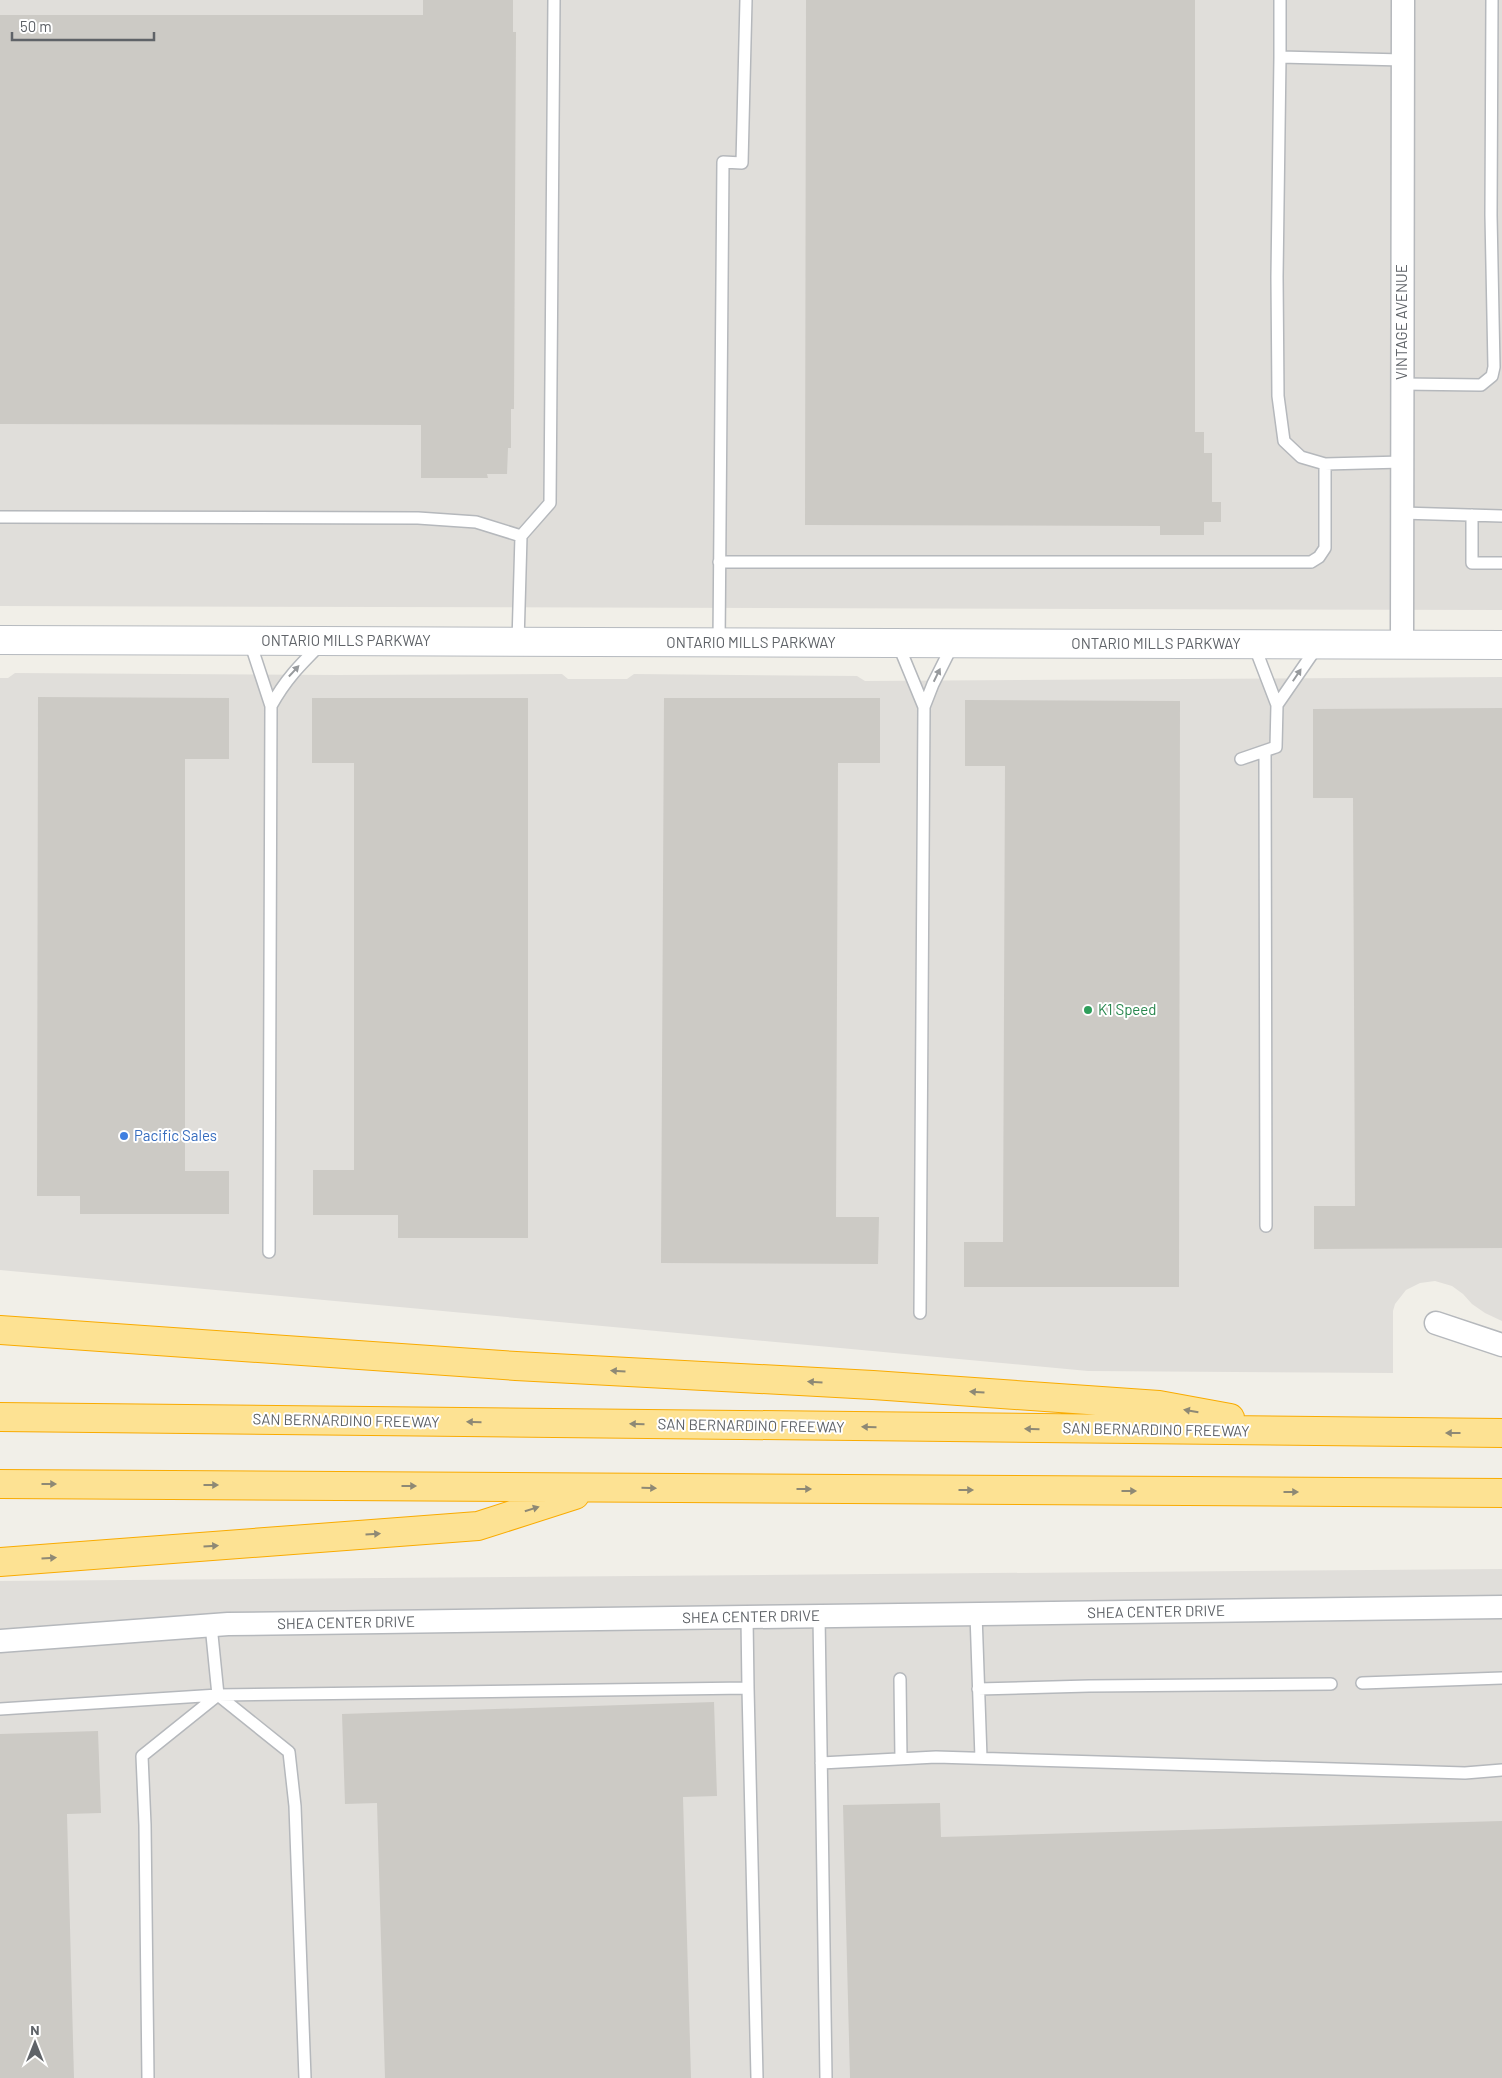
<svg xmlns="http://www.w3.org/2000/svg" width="1502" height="2078" font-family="Barlow,sans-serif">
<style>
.industrial{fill:#e0deda}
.building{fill:#cccac5}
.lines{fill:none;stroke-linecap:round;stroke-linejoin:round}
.lane-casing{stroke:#b5b8bc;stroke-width:14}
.street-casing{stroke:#b5b8bc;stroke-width:25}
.secondary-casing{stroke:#b6babf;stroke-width:30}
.highway-casing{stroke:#f9ab00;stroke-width:30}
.lane{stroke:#fff;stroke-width:11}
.street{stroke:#fff;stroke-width:22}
.secondary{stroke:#fff;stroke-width:28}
.highway{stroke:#fde293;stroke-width:28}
.oneway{fill:#979a9d}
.oneway2{fill:#8e8975}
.leisure-dot{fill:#2e9e5b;stroke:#fff;stroke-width:2}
.shop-dot{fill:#3f7fe0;stroke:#fff;stroke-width:2}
.labels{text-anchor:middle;stroke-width:4;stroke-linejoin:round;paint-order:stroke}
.street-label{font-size:15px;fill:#5f6368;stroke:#fff}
.leisure-label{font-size:15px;fill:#27864d;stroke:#fff;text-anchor:start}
.shop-label{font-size:15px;fill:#366cbe;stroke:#fff;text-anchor:start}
</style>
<rect width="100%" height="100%" fill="#f1efe8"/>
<path class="industrial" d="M0,0H1502V610L0,606Z
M15,673L337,675L562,674L568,679H627L634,674L857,676L865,681L1502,677V1321L1485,1313L1472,1304L1463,1294L1452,1286L1435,1281L1420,1283L1406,1290L1395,1304L1393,1311V1373L1088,1371L0,1270V678H8Z
M1502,1569V2078H0V1581Z"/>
<path class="building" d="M423,0H513V32H516L514,409H511V448H508L507,474H487L488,478H421V425L0,424V15H423Z
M806,0H1195V432H1204V453H1212V502H1221V522H1204V535H1160V526L805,525Z
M38,697L229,698V759H185V1171H229V1214H80V1196H37Z
M312,698H528V1238H398V1215H313V1170H354V763H312Z
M664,698H880V763H838L836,1217H879L878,1264L661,1263Z
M965,700L1180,701L1179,1287H964V1242H1003L1005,766H965Z
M1502,708V1248L1314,1249V1206H1355L1353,798H1313V709Z
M714,1702L717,1796L683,1797L691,2078H385L377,1803L345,1804L342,1714Z
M98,1731L101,1813L67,1814L74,2078H0V1734Z
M940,1803L941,1837L1502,1821V2078H850L843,1805Z"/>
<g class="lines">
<g class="lane-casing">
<path id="lane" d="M1280,0V57
M1402,384L1481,385L1492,376L1494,367L1491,215L1492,0
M1325,464L1301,457L1284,441L1278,396L1277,277L1280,57L1403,60
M1402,513L1502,516
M1472,515V563H1502
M0,517L418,518L476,522L521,536
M719,562H1311L1319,557L1325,548V464L1402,462
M250,642L271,706L269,1252
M518,642L521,536L550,503L554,0
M719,643L723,162L742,163L746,0
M898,644L924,707
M1277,705L1317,647
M271,706C285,680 300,665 321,644
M1265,751L1266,1226
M1241,759L1276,747L1277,705L1254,645
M920,1313L924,707L933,684L953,644
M976,1614L981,1758
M819,1616L826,2078
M211,1625L218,1695L289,1752L295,1806L305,2078
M900,1679L901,1759
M1362,1683L1502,1678
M748,1688L757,2078
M978,1689L1089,1686L1331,1684
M0,1709L218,1695L748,1688L747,1618
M821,1763L936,1757L1465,1773L1502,1770
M148,2078L145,1825L142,1756L218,1695"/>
</g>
<g class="street-casing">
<path id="street" d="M1402,645L1403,0
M1436,1323L1502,1345
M0,1641L228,1624L1502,1607"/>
</g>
<g class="secondary-casing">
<path id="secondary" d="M0,640L1502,645"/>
</g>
<g class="highway-casing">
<path id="highway" d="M0,1330L516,1366L873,1385L1159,1405L1230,1418
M0,1417L1502,1433
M0,1484L1502,1493
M0,1562L478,1526L575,1495"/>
</g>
<use href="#lane" class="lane"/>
<use href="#street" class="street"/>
<use href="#secondary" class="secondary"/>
<use href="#highway" class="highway"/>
</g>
<defs><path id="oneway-solid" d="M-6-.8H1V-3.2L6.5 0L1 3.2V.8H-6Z" transform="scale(1.25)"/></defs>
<g class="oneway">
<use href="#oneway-solid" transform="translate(294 671) rotate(-47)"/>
<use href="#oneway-solid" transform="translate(937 675) rotate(-64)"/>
<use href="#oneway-solid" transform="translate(1297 675) rotate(-56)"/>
</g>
<g class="oneway2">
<use href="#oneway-solid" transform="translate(618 1371) rotate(-177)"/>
<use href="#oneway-solid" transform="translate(815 1382) rotate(-177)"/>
<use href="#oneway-solid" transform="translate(977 1392) rotate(-176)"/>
<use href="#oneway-solid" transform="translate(1191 1411) rotate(-170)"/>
<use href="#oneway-solid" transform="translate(474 1422) rotate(-179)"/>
<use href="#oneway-solid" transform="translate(637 1424) rotate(-179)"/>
<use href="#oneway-solid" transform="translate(869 1427) rotate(-179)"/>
<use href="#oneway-solid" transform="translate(1032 1429) rotate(-179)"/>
<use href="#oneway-solid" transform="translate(1453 1433) rotate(-180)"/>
<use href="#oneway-solid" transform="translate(49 1484)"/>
<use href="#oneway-solid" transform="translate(211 1485)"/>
<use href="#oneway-solid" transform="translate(409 1486)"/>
<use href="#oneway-solid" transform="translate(649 1488) rotate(1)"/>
<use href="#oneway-solid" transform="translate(804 1489)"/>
<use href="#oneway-solid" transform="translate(966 1490)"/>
<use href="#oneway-solid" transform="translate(1129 1491)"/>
<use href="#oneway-solid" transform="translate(1291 1492)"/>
<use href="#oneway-solid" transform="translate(532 1509) rotate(-17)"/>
<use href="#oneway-solid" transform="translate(373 1534) rotate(-4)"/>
<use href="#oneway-solid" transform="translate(211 1546) rotate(-4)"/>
<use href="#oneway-solid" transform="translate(49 1558) rotate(-4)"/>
</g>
<circle class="leisure-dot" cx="1088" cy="1010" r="5"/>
<circle class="shop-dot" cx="124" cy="1136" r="5"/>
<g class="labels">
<g class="street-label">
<text transform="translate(1402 322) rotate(-90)" y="5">VINTAGE AVENUE</text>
<text x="346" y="646">ONTARIO MILLS PARKWAY</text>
<text x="751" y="648">ONTARIO MILLS PARKWAY</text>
<text x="1156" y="649">ONTARIO MILLS PARKWAY</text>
<text transform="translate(346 1421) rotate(1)" y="5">SAN BERNARDINO FREEWAY</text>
<text transform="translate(751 1426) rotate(1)" y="5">SAN BERNARDINO FREEWAY</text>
<text transform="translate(1156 1430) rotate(1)" y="5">SAN BERNARDINO FREEWAY</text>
<text transform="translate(1156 1612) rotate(-1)" y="5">SHEA CENTER DRIVE</text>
<text transform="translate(751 1617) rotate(-1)" y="5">SHEA CENTER DRIVE</text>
<text transform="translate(346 1623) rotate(-1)" y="5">SHEA CENTER DRIVE</text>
</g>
<g class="leisure-label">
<text x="1098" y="1015">K1 Speed</text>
</g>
<g class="shop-label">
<text x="134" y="1141">Pacific Sales</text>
</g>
</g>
<g transform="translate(35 2043)" stroke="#ffffff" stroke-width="4" paint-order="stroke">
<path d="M0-4L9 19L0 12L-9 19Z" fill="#5f6368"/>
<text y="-8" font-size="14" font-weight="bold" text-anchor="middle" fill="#5f6368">N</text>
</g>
<path d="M12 32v8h142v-8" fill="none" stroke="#5f6368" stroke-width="2.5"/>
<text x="20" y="32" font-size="15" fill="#5f6368" stroke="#ffffff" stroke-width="4" paint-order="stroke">50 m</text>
</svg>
